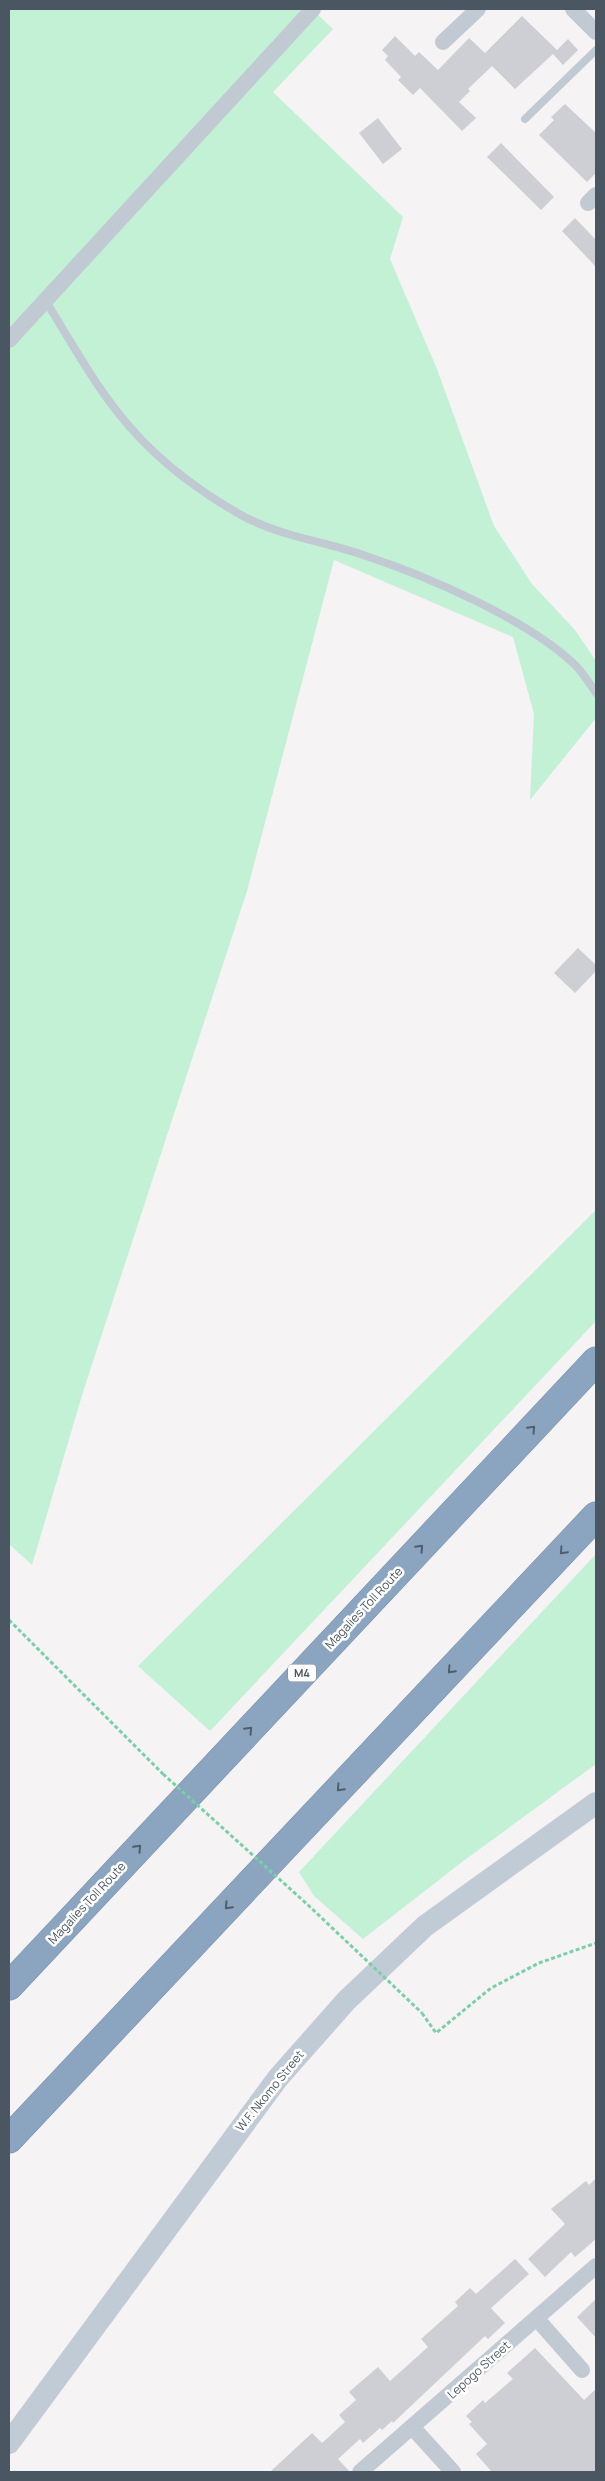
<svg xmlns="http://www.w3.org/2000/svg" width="605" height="2481" font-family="Manrope,sans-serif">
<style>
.green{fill:#c3f1d5}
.building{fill:#cdcfd5}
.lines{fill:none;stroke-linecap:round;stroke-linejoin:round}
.motorway-casing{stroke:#7690ad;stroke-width:29}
.path{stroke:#7ad0a6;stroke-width:3;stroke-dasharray:4 2.5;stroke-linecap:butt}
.service{stroke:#c1cad2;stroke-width:8}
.minor{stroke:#c1cad2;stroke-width:16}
.secondary{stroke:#c1cbd6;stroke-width:22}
.motorway{stroke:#8ba5c1;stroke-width:28}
.path-bridge{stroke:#7ad0a6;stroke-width:3;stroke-dasharray:4 2.5;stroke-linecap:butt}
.oneway{stroke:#505e6b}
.labels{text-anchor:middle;stroke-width:5;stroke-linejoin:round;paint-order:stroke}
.shield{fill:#fff;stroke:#808990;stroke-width:1}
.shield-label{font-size:11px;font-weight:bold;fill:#4a5661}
.street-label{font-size:12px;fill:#4a5661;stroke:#fff}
</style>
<rect width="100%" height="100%" fill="#f5f3f3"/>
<path class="green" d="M9,9H312L333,29L273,92L403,217L390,259L437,369L494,526L532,584L575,630L596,661V718L530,800L534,714L513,637L334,560L247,891L83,1392L32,1565L9,1544Z
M596,1210V1321L210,1731L138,1666Z
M596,1554V1764L462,1862L363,1939L314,1896L299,1872Z"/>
<path class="building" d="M522,16L557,50L568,39L578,50L563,65L553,54L515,89L492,66L468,89L470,91L459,102L476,118L462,131L420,88L413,95L398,80L401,77L385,60L388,56L382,50L395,36L415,56L419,52L438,70L469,38L485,53Z
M565,104L596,133V173L587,182L539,135L554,120L551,117Z
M378,118L402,149L383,164L359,133Z
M501,143L554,197L541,210L487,157Z
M575,218L596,240V267L562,231Z
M578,948L596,965V971L575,993L554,973Z
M596,2178V2239L575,2257L571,2252L545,2277L528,2259L565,2224L551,2209L586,2181L589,2185Z
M515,2259L529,2274L491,2308L505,2323L488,2339L485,2336L393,2423L392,2421L382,2430L380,2428L363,2443L360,2439L338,2459L350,2472H270L312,2433L322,2443L345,2422L339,2415L356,2400L349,2392L378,2367L390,2381L428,2347L421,2339L458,2306L455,2302L470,2288L476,2294Z
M596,2299V2338L577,2317Z
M535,2348L584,2400L596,2389V2472H492L476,2454L487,2444L469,2424L472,2422L466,2416L483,2400L485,2403L513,2379L507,2373Z"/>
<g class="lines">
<g class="motorway-casing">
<path id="motorway" d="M9,1986L596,1361
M9,2139L596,1516"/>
</g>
<path class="path" d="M9,1620L163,1774
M422,2013L436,2033L491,1988L539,1963L596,1943"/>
<path class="service" d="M525,119L596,50
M45,300C69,338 91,379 119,414C152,456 195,489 241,515C281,537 324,541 366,556C427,576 526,619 573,663C582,671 589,683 596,693"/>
<path class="minor" d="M573,9L596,32
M443,42L478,9
M588,203L596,195
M9,340L313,9
M537,2319L582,2370
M413,2428L453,2472
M360,2472L596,2266"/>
<path class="secondary" d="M9,2443L278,2078L346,2001L425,1926L596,1803"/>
<use href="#motorway" class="motorway"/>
<path class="path-bridge" d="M163,1774L308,1905L422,2013"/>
</g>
<defs><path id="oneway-chevron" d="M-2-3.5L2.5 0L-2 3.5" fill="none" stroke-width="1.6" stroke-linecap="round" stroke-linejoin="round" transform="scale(1.25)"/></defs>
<g class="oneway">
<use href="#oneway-chevron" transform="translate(532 1429) rotate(-47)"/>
<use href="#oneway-chevron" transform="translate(420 1548) rotate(-47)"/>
<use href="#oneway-chevron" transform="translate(563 1551) rotate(133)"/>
<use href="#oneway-chevron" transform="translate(451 1670) rotate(133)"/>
<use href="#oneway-chevron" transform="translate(249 1730) rotate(-47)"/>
<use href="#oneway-chevron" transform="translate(340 1788) rotate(133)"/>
<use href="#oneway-chevron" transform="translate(138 1848) rotate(-47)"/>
<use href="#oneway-chevron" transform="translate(228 1906) rotate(133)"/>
</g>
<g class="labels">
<rect class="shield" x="288" y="1664.5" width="28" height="17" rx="4"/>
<g class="shield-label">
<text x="302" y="1677">M4</text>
</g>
<g class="street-label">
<text transform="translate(364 1608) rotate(-47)" y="4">Magalies Toll Route</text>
<text transform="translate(87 1903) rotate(-47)" y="4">Magalies Toll Route</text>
<text transform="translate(270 2091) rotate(-51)" y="4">W.F. Nkomo Street</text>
<text transform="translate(479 2370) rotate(-42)" y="4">Lepogo Street</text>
</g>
</g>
<rect width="605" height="2481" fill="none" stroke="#4a5661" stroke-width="20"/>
</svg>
